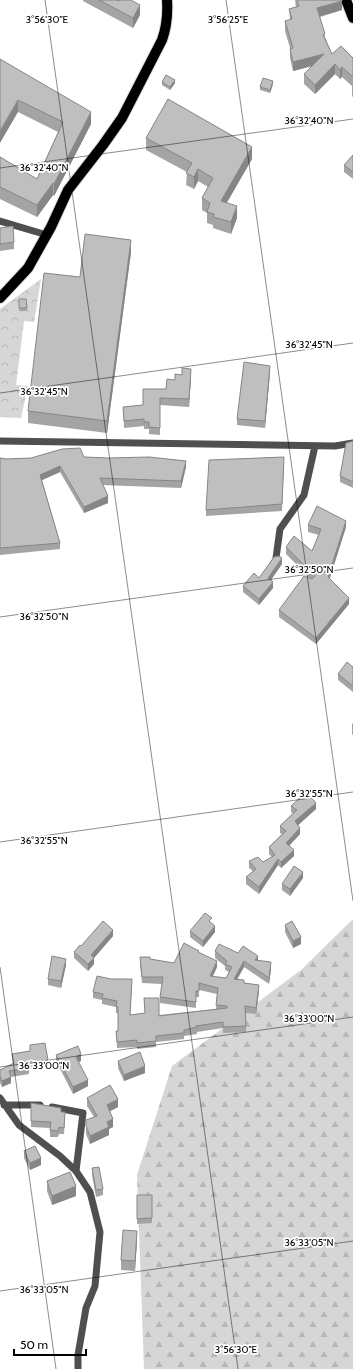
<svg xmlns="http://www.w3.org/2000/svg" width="353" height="1369" font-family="Cabin,sans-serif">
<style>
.forest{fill:url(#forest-firs)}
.park{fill:url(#park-crowns)}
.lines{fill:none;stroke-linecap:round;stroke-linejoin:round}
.primary-casing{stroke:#dbdbdb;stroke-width:12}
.minor{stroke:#4f4f4f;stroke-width:7}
.primary{stroke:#000;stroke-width:10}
.wall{fill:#a4a4a4}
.shaded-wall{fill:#868686}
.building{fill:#bfbfbf;stroke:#868686}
.ticks{fill:none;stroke:#000;stroke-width:1;stroke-opacity:0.45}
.ticks-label{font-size:10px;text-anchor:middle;fill:#000;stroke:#fff;stroke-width:3.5;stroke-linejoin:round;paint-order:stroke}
</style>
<defs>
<pattern id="forest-firs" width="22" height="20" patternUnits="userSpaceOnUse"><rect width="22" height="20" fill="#d6d6d6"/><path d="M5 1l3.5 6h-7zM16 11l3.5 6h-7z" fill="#b6b6b6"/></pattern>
<pattern id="park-crowns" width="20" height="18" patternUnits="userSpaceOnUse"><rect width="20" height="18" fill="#d6d6d6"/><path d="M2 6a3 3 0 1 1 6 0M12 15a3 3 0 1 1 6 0" fill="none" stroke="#b6b6b6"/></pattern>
</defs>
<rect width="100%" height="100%" fill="#fff"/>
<path class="forest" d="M353,919V1369H144L137,1175L172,1066L301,970Z"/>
<path class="park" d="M41,279L34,322L24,321L16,385L28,386L21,418L0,417V309Z"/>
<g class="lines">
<g class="primary-casing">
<path id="primary" d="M346,0L353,18
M0,298L28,268L51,227L68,190L103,145L122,118L162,40C167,26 168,15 167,0"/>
</g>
<path class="minor" d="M0,221L47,235
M0,441L335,446L353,443
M276,558L280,529L304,495L315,446
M0,1098L19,1125L60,1156L76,1171L90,1192L100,1232L95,1286L86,1308L78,1355V1369
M4,1105H40
M52,1107L83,1113L76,1171"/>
<use href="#primary" class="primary"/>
</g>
<path class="wall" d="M83,0H116L140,15L133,28L83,1Z
M295,0L342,10L320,17L325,37L332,54L353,58V97L352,96V86L342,77L340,79L335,74L315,94L304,84V74L312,66L293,71L290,58V48L285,31V21L290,20L289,9L296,7Z
M0,59L91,124L54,196L53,195L37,217L0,199V157L37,179L58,132L18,112Z
M162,82L175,83L170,90L162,85Z
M273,84L270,93L260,90V87Z
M146,138L252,159L226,203L237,218L231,234L213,228V225L207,223V213L202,210V198L208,187L198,181L194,189L186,185L187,172L146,150Z
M353,155V179L344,172V165Z
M0,228L14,242V249L0,251Z
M131,252L107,433L28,423V411L80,277Z
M19,299H26L27,311H19Z
M270,372L265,428L237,425V419Z
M191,376L189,407L160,405V435L149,434V429H144V426L124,428L123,407L143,405L166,389L175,380Z
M353,441V488L340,482V476Z
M84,457L186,467L181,488L102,485L108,503L84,513L60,472L42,480L60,543V549L0,555V458L6,459Z
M284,464L282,511L206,516V510Z
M308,525L346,527L330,578L349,604L316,644L279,617V610L312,579L307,577V575L286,554V547L312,551L319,535L308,532Z
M282,564L271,580L273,588L259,605L243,592V586Z
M353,667V692L338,680V674Z
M353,723V735L352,734V724Z
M291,806L316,809L298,825L300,834L289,846L294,856L281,868L278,865L259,894L246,884V877L253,871L249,868V861L263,862L272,857L269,854V847L282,834L280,833V826L293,813L291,812Z
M303,878L290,896L282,890V884Z
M212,923L215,932L203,947L190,937V931Z
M285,925L301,944L293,948L285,932Z
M113,936L94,958V964L88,971L74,958V952L81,946Z
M215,951L238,953L258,961L271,969L269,984L244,967L237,979L259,991L256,1014L246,1013V1032L223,1033V1028L197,1032V1034L184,1036V1039L156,1042V1047L137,1049V1047L117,1048L116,1031H118V1013H116V1007L102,1004V1000L93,998V992L132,986L130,1015L145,1013L144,998L159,1015L216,1009L217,994L199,990V997H196V1008L160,1003V997L162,984L142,983L140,963V957L150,959L174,963L199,953L217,967L212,977L226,978L229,972L225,970V966L215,958Z
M66,965L61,988L48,985V979Z
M30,1045L48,1060V1066L29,1069V1074L11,1077V1083L2,1087L0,1083V1070L13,1064L12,1054L30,1051Z
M56,1055L81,1061L78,1062L88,1086L73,1094L56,1061Z
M118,1061L145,1073L124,1081L118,1068Z
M87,1098L118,1107L110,1111L113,1127L109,1129V1135L90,1144L86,1134V1126L94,1117L87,1106Z
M31,1103L61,1112L65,1119L64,1134H59L58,1137H50V1128L31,1127Z
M24,1151L41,1165L30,1170L24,1158Z
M92,1168L103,1189V1195L96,1197L92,1175Z
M47,1181L76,1196L52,1205L47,1191Z
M137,1195H152V1223L137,1224Z
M137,1240L135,1271L121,1270V1260Z"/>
<path class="shaded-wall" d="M342,1V10L317,17V8Z
M140,5V15L133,28V18Z
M324,54V63L293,71V62Z
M335,64V74L315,94V85Z
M342,67V77L340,79V70Z
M175,80V83L170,90V87Z
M273,81V84L270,93V90Z
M18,100V112L0,143V131Z
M91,112V124L54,196V184Z
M252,147V159L221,213V201Z
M198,169V181L194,189V177Z
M53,183V195L37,217V205Z
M237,206V218L231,234V222Z
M131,240V252L107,433V421Z
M270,366V372L265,428V421Z
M191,369V376L189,407V399Z
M186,461V467L181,488V481Z
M60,466V472L40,481V475Z
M108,496V503L84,513V507Z
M346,521V527L328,583V577Z
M282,558V564L268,584V578Z
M273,582V588L259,605V599Z
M349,598V604L316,644V638Z
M316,803V809L295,828V821Z
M300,828V834L286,849V843Z
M294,850V856L281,868V862Z
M278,859V865L259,894V887Z
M303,872V878L290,896V889Z
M215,926V932L203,947V941Z
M113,930V936L94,958V964L88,971V964L91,955Z
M301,937V944L293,948V941Z
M258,956V962L255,960Z
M66,959V965L61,988V981Z
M217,961V967L210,983V976Z
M244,961V967L234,985V979Z
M271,962V969L269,984V978Z
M259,985V991L256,1014V1008Z
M81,1054V1061L76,1063V1057Z
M145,1066V1073L124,1081V1075Z
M11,1077V1083L2,1087V1081Z
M88,1080V1086L73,1094V1087Z
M118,1099V1107L107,1113V1105Z
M113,1119V1127L109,1129V1135L90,1144V1136L107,1122Z
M41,1158V1165L30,1170V1163Z
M76,1186V1196L52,1205V1196Z
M137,1231V1240L135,1271V1261Z"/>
<path class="building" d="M99,0H116L119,1V0H131L140,5L133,18Z
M297,0H342V1L317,8L325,34L323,35L332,54L341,46L353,58V77L342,67L340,70L335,64L315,85L304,74L324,54L293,62L290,49L293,48L285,21L292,19L289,9L299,6Z
M0,59L91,112L54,184L53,183L37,205L0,187V157L37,179L63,122L18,100L0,131Z
M166,75L175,80L170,87L162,82Z
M263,78L273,81L270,90L260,87Z
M168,99L252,147L221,201L237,206L231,222L213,217L214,214L207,212L210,203L202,198L213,178L198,169L194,177L186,173L192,163L146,138Z
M353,155V172L344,165Z
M13,226L14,242L0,244V228Z
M85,234L131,240L107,421L28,411L44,273L80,277Z
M19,299H26L27,308H19Z
M244,362L270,366L265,421L237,419Z
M182,368L191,369L189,399L160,398V428L149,427V422H144V419L124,421L123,407L143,405V389H166L167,379L175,380V374L182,375Z
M353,441V482L340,476L346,443Z
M80,448L84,457L108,458L149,457L186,461L181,481L100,478L108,496L84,507L60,466L40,475L60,543L0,548V458L6,459L31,458L62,449Z
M284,457L282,504L206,510L209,460Z
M317,506L346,521L328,577L349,598L316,638L279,610L304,576L312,579L315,576L314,573L307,570L308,569L286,547L294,536L312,551L321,529L308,525Z
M279,556L282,558L268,578L273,582L259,599L243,586L254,573L259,578L274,557Z
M347,662L353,667V686L338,674Z
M306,792L316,803L295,821L300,828L286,843L294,850L281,862L278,859L259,887L246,877L256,869L249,861L258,857L263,862L275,855L269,847L286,831L280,826L297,810L291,806Z
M294,866L303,872L290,889L282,884Z
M205,913L212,918L209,921L215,926L203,941L190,931Z
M103,921L113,930L91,955L94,958L88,964L74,952L80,945L81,946Z
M292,921L301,937L293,941L285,925Z
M184,943L199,951L198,952L217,961L210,976L226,978L232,967L225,964L227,961L215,951L219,944L238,953L243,946L258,956L255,960L271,962L269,978L244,961L234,979L244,980V983L259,985L256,1008L245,1006L246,1026L223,1027V1022L196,1026L197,1027L184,1030V1033L156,1036V1041L137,1043V1040L117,1042L116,1031H118V1007H116L117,1001L102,998L103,994L93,992L97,976L111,979H132L130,1015L145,1013L144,998H159V1016L227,1008V1006L216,1005L218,988L199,983V991H196V1002L160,997L163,977H142L140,957H150V959L174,963Z
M52,956L66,959L61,981L48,979Z
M45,1043L48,1060L28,1063L29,1068L9,1071L11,1077L2,1081L0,1076V1070L14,1063L12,1054L30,1051V1045Z
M78,1046L81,1054L76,1057L88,1080L73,1087L56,1055Z
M140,1052L145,1066L124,1075L118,1061Z
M110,1085L118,1099L107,1105L113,1119L107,1122L109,1127L90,1136L86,1126V1120L97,1116L87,1098Z
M31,1103L61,1108V1112H65L64,1128L59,1127L58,1131L50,1130L51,1122L31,1121Z
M35,1146L41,1158L30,1163L24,1151Z
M99,1167L103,1189L96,1190L92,1168Z
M70,1172L76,1186L52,1196L47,1181Z
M137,1195H152V1218L137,1219Z
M123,1230L137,1231L135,1261L121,1260Z"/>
<path class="ticks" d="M45,0L238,1369M226,0L353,901M0,168L353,119M0,393L353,343M0,617L353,568M0,842L353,792M0,967L56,1369M0,1067L353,1017M0,1291L353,1241"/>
<g class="ticks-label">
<text x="47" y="23">3°56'30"E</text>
<text x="228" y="23">3°56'25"E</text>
<text x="309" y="124">36°32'40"N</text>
<text x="44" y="171">36°32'40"N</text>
<text x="309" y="348">36°32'45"N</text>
<text x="44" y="395">36°32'45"N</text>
<text x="309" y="573">36°32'50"N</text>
<text x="44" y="620">36°32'50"N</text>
<text x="309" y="797">36°32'55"N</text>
<text x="44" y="844">36°32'55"N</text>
<text x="309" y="1022">36°33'00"N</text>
<text x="44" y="1069">36°33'00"N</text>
<text x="309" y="1246">36°33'05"N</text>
<text x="44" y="1293">36°33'05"N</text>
<text x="236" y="1353">3°56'30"E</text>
</g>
<path d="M14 1349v6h72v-6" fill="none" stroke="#000000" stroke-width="2"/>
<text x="20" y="1349" font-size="12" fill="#000000" stroke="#ffffff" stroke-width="3" paint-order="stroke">50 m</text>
</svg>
